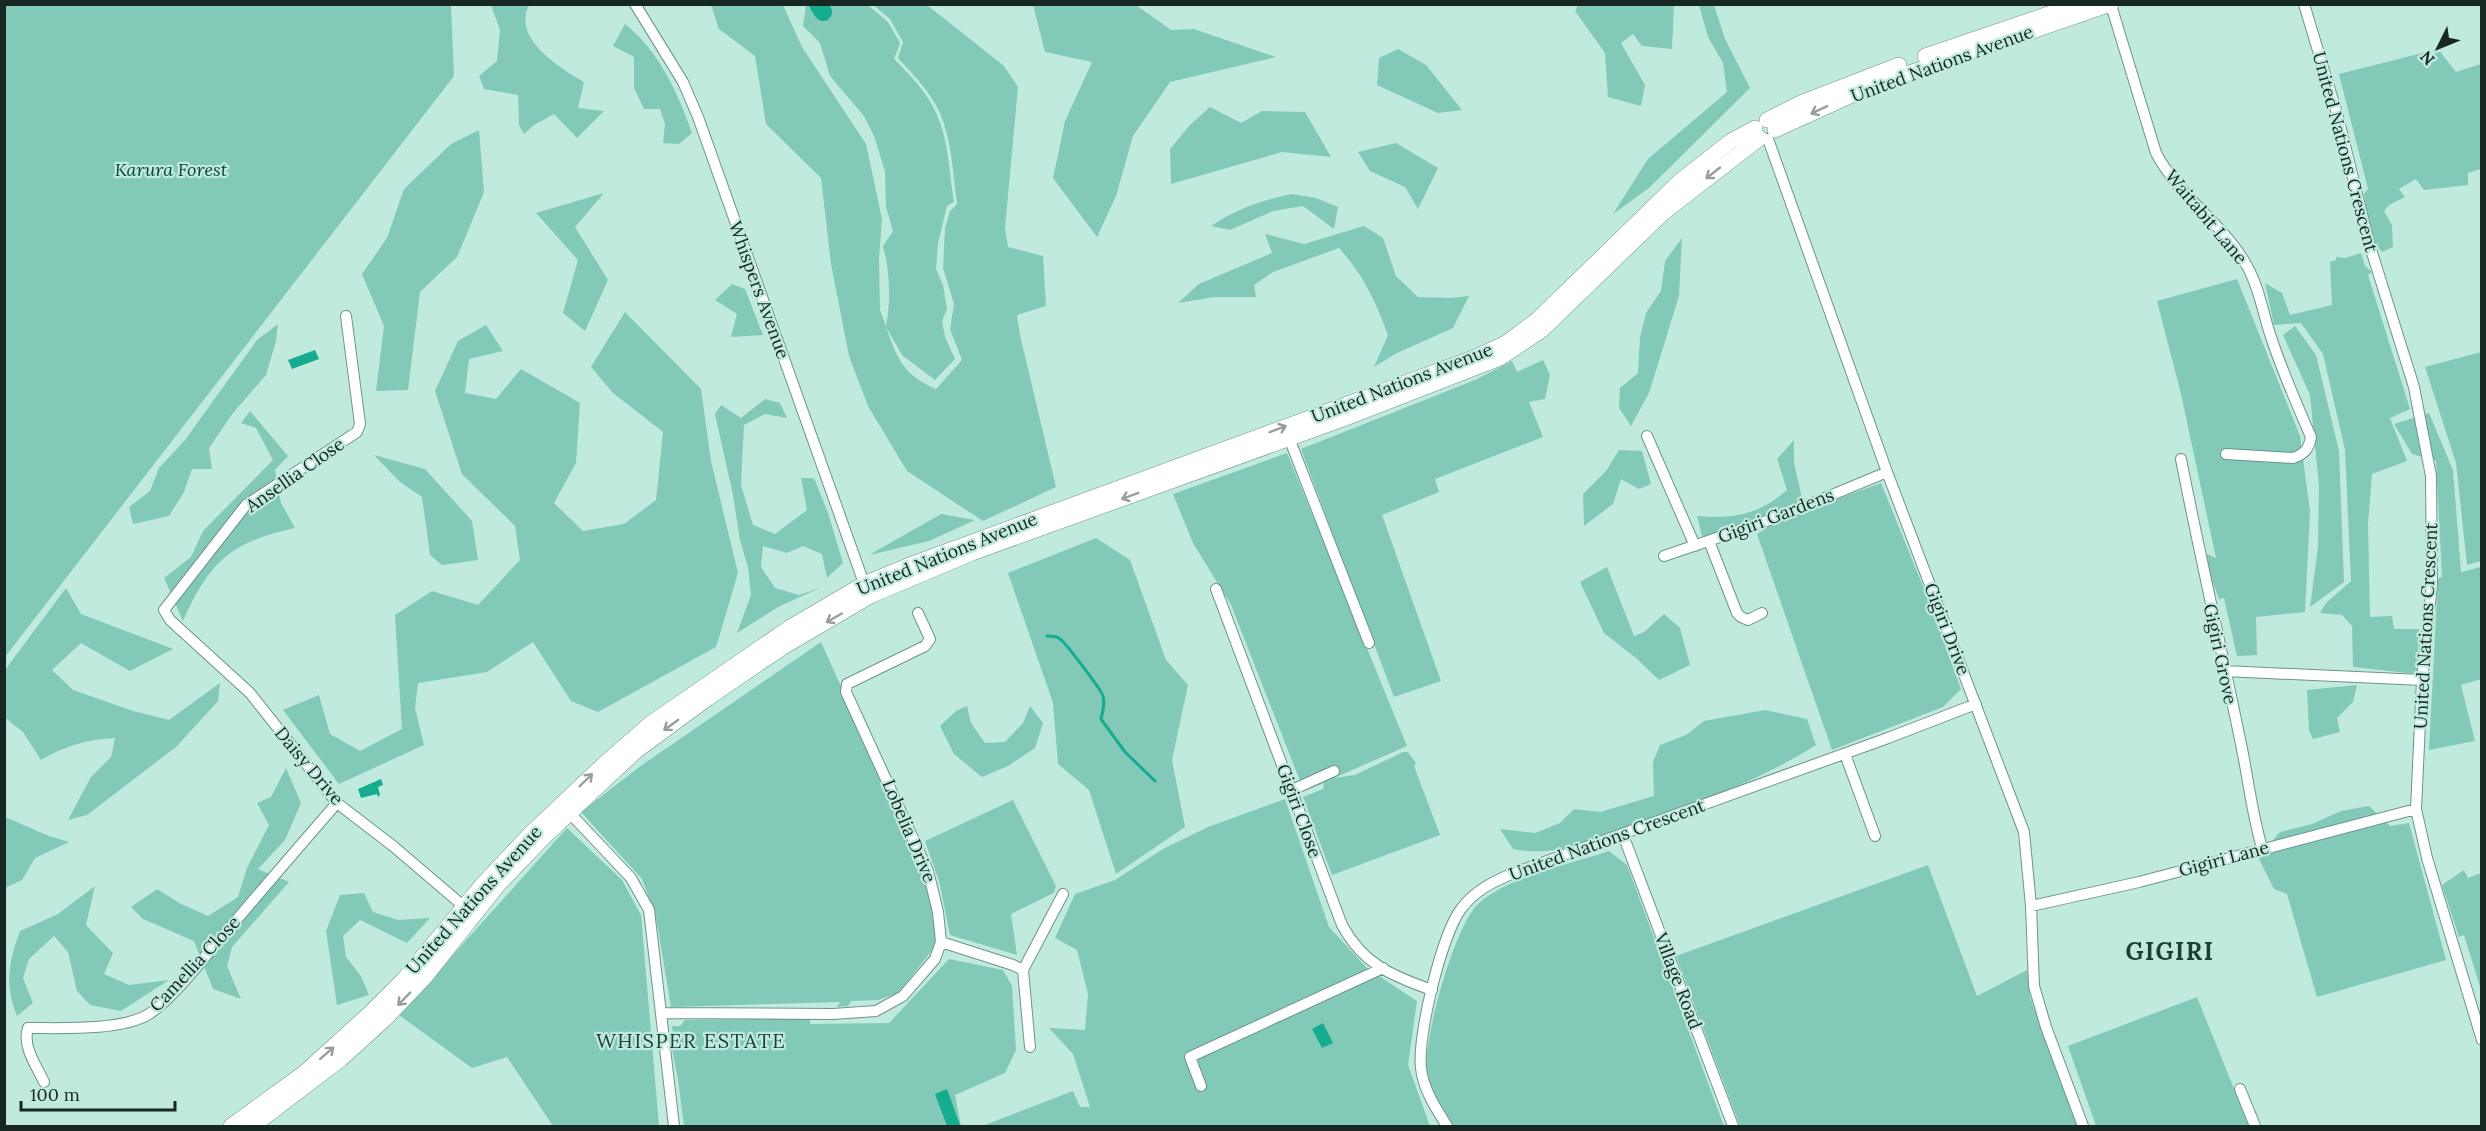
<svg xmlns="http://www.w3.org/2000/svg" width="2486" height="1131" font-family="Lora,serif">
<style>
.green{fill:#82cab7}
.water{fill:#15ac90}
.lines{fill:none;stroke-linecap:round;stroke-linejoin:round}
.stream{stroke:#15ac90;stroke-width:3}
.river{stroke:#15ac90;stroke-width:18}
.street-casing{stroke:#6d9489;stroke-width:12}
.secondary-casing{stroke:#6d9489;stroke-width:16}
.street{stroke:#fff;stroke-width:10}
.secondary{stroke:#fff;stroke-width:15}
.oneway{stroke:#979e9c}
.labels{text-anchor:middle;stroke-width:4.5;stroke-linejoin:round;paint-order:stroke}
.street-label{font-size:18px;fill:#172722;stroke:#c0eadd}
.park-label{font-size:18px;font-style:italic;fill:#074337;stroke:#c0eadd}
.neighbourhood-label{font-size:20px;letter-spacing:1.5px;fill:#193f36;stroke:#c0eadd}
.district-label{font-size:24px;font-weight:bold;letter-spacing:1.5px;fill:#193f36;stroke:#c0eadd}
</style>
<rect width="100%" height="100%" fill="#c0eadd"/>
<path class="green" d="M5,4L451,5L454,76L5,657Z
M491,5H529C512,39 560,68 584,82L578,108L604,111L577,138L554,114L534,125L524,134L519,125L518,95L484,89L479,76L497,61L500,30Z
M806,5H868L888,22L900,43L894,59C910,75 928,93 937,115C949,142 949,173 954,202L947,206L938,243L936,269L943,285L947,309L942,321L945,337L955,359L935,380L902,355L886,327C897,358 903,375 936,389L962,360L950,329L954,304L943,268L945,228L950,211L957,204C953,174 952,141 940,113C931,93 913,74 898,58L903,42L890,19L873,5H927L1004,66L1018,87L1005,228L1008,247L1043,256L1046,306L1017,315L1020,335L1056,487L983,521L907,471L868,406L849,356L831,264L821,178L766,124L755,56L719,29L711,5H783L802,47L866,144L882,219L879,259L880,310L886,326C891,298 890,273 883,246L893,231L886,207L885,171L874,136L864,116L830,76L820,43L803,26Z
M1033,5H1136L1171,30L1194,29L1276,57L1170,82L1133,136L1116,196L1097,237L1053,178L1065,121L1092,62L1045,52Z
M1578,5H1674L1672,49L1642,46L1633,34L1621,43L1645,85L1641,106L1608,97L1605,53L1575,11Z
M1699,5H1714L1725,39L1750,88L1649,188L1613,214L1648,159L1727,92L1723,63L1708,37Z
M625,24C659,51 678,93 692,133L679,144L663,143L665,124L660,109H644L634,88V57L613,46Z
M1398,49L1426,65L1462,110L1438,113L1377,85L1379,58Z
M2438,49L2456,72L2481,64V169L2468,173V185L2424,190L2416,179L2399,189L2405,197L2389,205L2384,211L2392,225L2393,247L2382,252L2371,238L2364,194L2368,189L2339,74Z
M1210,107L1241,123L1262,111L1305,112L1331,157L1282,152L1171,184L1170,149L1190,125Z
M479,130L484,192L457,257L420,292L408,390L376,391L384,326L362,274L387,238L404,189L451,144Z
M1396,143L1438,168L1418,209L1405,187L1370,171L1358,152Z
M604,193L575,227L608,280L585,331L563,313L578,260L536,213Z
M1292,194L1316,198L1338,207L1334,229L1303,206L1273,211L1230,230L1211,226C1236,209 1262,200 1292,194Z
M1364,226L1383,238L1396,276L1418,297L1451,298L1469,296L1453,328L1395,354L1374,367L1388,335C1375,300 1364,276 1339,248L1273,272L1254,285L1256,297H1215L1178,303L1199,284L1272,253L1265,234L1304,244Z
M1682,238L1679,296L1649,393L1631,426L1619,408L1620,388L1638,373L1640,337L1646,313L1661,291L1665,261Z
M2361,253L2365,266L2372,272L2368,275L2410,409L2390,418L2407,461L2372,474L2368,524L2370,617L2392,616L2394,629H2419L2417,674L2353,667L2352,626L2342,615L2320,613L2326,603L2351,581L2345,450L2323,354L2301,323L2274,325L2265,283L2282,293L2290,315L2332,305L2330,262L2336,260V257L2345,258Z
M2237,279L2300,436L2310,511L2305,612L2256,617L2257,655L2237,656L2224,598L2219,599L2210,575L2204,553L2216,558L2181,394L2157,301Z
M732,284L745,289L763,335L731,337L737,314L715,300Z
M625,312L701,389L711,461L738,573L716,647L598,712L571,701L533,642L487,672L418,683L415,708L424,745L339,784L283,710L319,695L330,734L360,751L402,729L395,615L432,591L478,605L520,560L515,526L462,474L435,391L458,341L486,325L503,351L469,359L465,393L496,399L521,369L580,403L576,463L554,503L583,531L624,524L656,500L663,432L613,393L591,367Z
M278,324L276,341L266,375L233,413L209,448L212,469H192L184,492L169,516L133,524L129,507L150,491L159,468L185,440L257,340Z
M2295,326L2316,355L2339,451L2344,582L2310,607L2318,547L2319,486L2310,395L2283,335Z
M2481,352V561L2467,565L2456,463L2425,367Z
M1543,360L1550,375L1545,399L1529,402L1543,437L1435,479L1439,492L1382,515L1441,681L1394,697L1301,449L1475,380L1512,361L1517,372Z
M765,399L780,403L787,418L765,414L744,425L741,485L753,525L775,534L807,510L801,478H814L828,513L843,563L827,578L822,554L803,546L787,553L763,546L761,567L775,588L799,595L820,588L778,607L737,633L751,595L748,567L740,540L733,495L715,414L721,405L741,418Z
M250,411L288,456L275,470L281,503L295,528C231,542 210,561 183,621L164,578L191,557L203,531L273,460L256,428L241,423Z
M2429,413L2453,470L2461,572L2481,567V679L2461,685L2475,741L2429,750L2438,579L2442,577L2436,461L2412,454L2394,424Z
M1794,440V463L1805,511L1881,483L1927,596L1961,689L1943,707L1832,750L1757,534L1765,529L1702,536L1697,516C1734,519 1758,515 1787,490L1777,459Z
M1619,450L1642,451L1651,484L1639,489L1621,479L1613,504L1584,526L1583,494L1606,471Z
M1287,453L1407,746L1334,778L1355,775L1403,752H1408L1416,763L1414,766L1440,835L1332,875L1303,797L1323,789L1324,783L1304,791L1231,605L1193,543L1173,494Z
M374,455L425,469L472,521L478,560L442,565L430,555L422,497L400,482Z
M941,514L975,520L929,541L869,555Z
M1096,538L1130,560L1166,660L1188,685L1172,760L1185,827L1116,874L1089,790L1058,764L1053,703L1008,573Z
M1607,567L1634,636L1644,632L1664,614L1680,628L1690,665L1659,680L1636,658L1604,633L1580,582Z
M66,588L81,614L173,649L130,671L81,643L52,670L73,690L133,711L169,720L220,683L218,701L176,747L87,815L68,820L91,777L111,757L115,738C87,739 65,746 41,760L23,732L4,717L5,670Z
M821,642L924,870L938,943L898,993L878,1000L851,1001L848,1006L837,1007L840,1002L671,1007L656,917L642,879L581,812L642,765Z
M2357,685L2353,702L2337,718L2340,732L2313,739L2309,730L2307,690Z
M967,706L971,723L985,743L1005,742L1023,723L1030,706L1043,723L1035,748L1008,766L982,777L954,754L940,726L956,711Z
M1765,710L1807,719L1816,745C1762,779 1709,798 1649,819C1606,835 1559,859 1513,849L1500,829L1535,833L1560,823L1574,809L1600,812L1654,796L1653,762L1660,745L1686,735L1704,721Z
M286,768L301,803L285,840L258,869L289,882L232,947L227,966L241,999L213,989L194,941L143,919L131,907L157,889L181,904L208,916L238,897L247,868L269,825L257,803L271,797Z
M1285,799L1329,927L1367,968L1417,1001L1408,1065L1430,1126H982L1073,1091L1080,1107H1090L1073,1054L1049,1028L1085,1030L1088,994L1077,950L1055,938L1075,894L1115,880L1163,849L1208,827Z
M1013,800L1056,886L1054,893L1011,914L1017,955L950,935L939,881L925,841Z
M2369,806L2390,826L2409,823L2446,960L2317,997L2287,894L2274,889L2258,857L2280,832L2312,824L2341,811Z
M5,817L49,836L69,842L35,858L22,880L5,888Z
M567,828L622,880L641,915L659,1126H553L507,1057L472,1068L399,1015Z
M1609,851L1627,865L1724,1126H1453C1445,1113 1433,1098 1428,1083C1418,1052 1454,926 1478,904C1507,877 1571,864 1609,851Z
M1928,865L1977,996L2027,970L2030,997L2078,1126H1740L1676,956Z
M2464,870L2468,878L2481,873V990L2464,935L2459,937L2442,885Z
M95,886L86,925L113,953L104,974L129,985L169,980L121,1011L90,1005L77,991L68,952L54,936L29,959L23,978L33,1003L17,1016C4,984 9,961 20,931L58,914Z
M364,893L373,912L398,920L430,918L407,943L360,920L343,936L346,957L361,976L369,995L337,1005L326,931L340,895Z
M949,959L1003,970L1012,986L1016,1050L1005,1073L955,1095L961,1126H684L678,1080L670,1038L673,1034L672,1026H680L685,1020L810,1018V1024L889,1023Z
M2197,997L2249,1126H2096L2068,1046Z"/>
<path class="water" d="M315,350L319,359L292,369L288,360Z
M381,779L383,785L378,787L380,795L378,797L377,794L361,798L358,789Z
M1323,1023L1333,1043L1322,1048L1312,1029Z
M947,1089L960,1125L947,1126L935,1094Z"/>
<g class="lines">
<path class="stream" d="M1047,636C1052,636 1057,636 1060,639C1066,643 1102,691 1103,696C1105,704 1103,711 1101,719L1125,752L1155,781"/>
<path class="river" d="M818,4L823,12"/>
<g class="street-casing">
<path id="street" d="M635,4L683,82L698,117L866,589
M2304,4L2338,117L2369,243L2414,387L2431,476L2432,584L2422,680L2416,809L2427,858L2482,1040
M2111,5L2156,153C2179,197 2225,225 2247,266C2260,289 2263,315 2272,340C2283,373 2297,405 2311,437C2309,448 2305,454 2293,458L2226,454
M1768,139L1887,472L2024,832L2031,906L2034,986L2046,1027L2083,1126
M346,316L360,424L357,432L246,505L164,610L170,620L250,693L337,803L393,846L468,910
M1647,436L1695,546
M1289,438L1369,643
M2181,459C2200,557 2223,655 2243,754C2249,786 2253,817 2262,848
M1709,541L1737,613L1741,617L1748,620L1762,613
M1664,556L1784,515L1887,472
M1216,589L1342,925C1363,964 1392,976 1432,990
M2224,671L2422,680
M1845,754L1875,836
M1292,790L1334,771
M565,808L631,878L649,910L674,1126
M1623,835L1733,1126
M2031,906L2139,882L2416,809
M941,942L1013,965L1023,970L1030,1047
M1023,970L1063,894
M662,1013L833,1014L876,1011L903,996L935,959L941,942L938,912L928,871L846,692L847,684L925,646L930,639L918,613
M44,1082C36,1065 22,1046 28,1028C60,1028 122,1031 149,1014C170,1001 199,964 215,945C256,897 296,850 337,803
M1201,1086L1190,1057L1383,968
M2240,1089L2255,1126
M1447,1126C1436,1109 1423,1089 1421,1068C1417,1036 1442,934 1461,909C1474,891 1494,881 1514,873L1888,738L1976,704"/>
</g>
<g class="secondary-casing">
<path id="secondary" d="M1925,56L2078,4
M1767,120L1803,102L1899,65
M1775,130L1874,85L2111,4
M231,1126L304,1073L368,1015L404,979L482,885L530,834L603,765L651,723L789,628L864,584L915,563L1473,358L1506,343L1537,320L1680,181L1731,141L1755,128
M253,1126L341,1059L386,1018L425,977L498,885L544,837L636,751L708,698L783,647L870,596L972,553L1343,419L1500,358L1542,330L1663,213L1760,138"/>
</g>
<use href="#street" class="street"/>
<use href="#secondary" class="secondary"/>
</g>
<defs><path id="oneway-shaft" d="M-6 0H5M1.5-3L5.5 0L1.5 3" fill="none" stroke-width="1.6" stroke-linecap="round" stroke-linejoin="round" transform="scale(1.5)"/></defs>
<g class="oneway">
<use href="#oneway-shaft" transform="translate(1819 110) rotate(155)"/>
<use href="#oneway-shaft" transform="translate(1713 173) rotate(142)"/>
<use href="#oneway-shaft" transform="translate(1278 429) rotate(-21)"/>
<use href="#oneway-shaft" transform="translate(1130 496) rotate(160)"/>
<use href="#oneway-shaft" transform="translate(834 618) rotate(150)"/>
<use href="#oneway-shaft" transform="translate(671 725) rotate(144)"/>
<use href="#oneway-shaft" transform="translate(586 780) rotate(-44)"/>
<use href="#oneway-shaft" transform="translate(404 999) rotate(134)"/>
<use href="#oneway-shaft" transform="translate(327 1053) rotate(-41)"/>
</g>
<g class="labels">
<g class="street-label">
<text transform="translate(1942 64) rotate(-20)" y="6">United Nations Avenue</text>
<text transform="translate(2345 152) rotate(75)" y="6">United Nations Crescent</text>
<text transform="translate(2206 217) rotate(50)" y="6">Waitabit Lane</text>
<text transform="translate(759 290) rotate(70)" y="6">Whispers Avenue</text>
<text transform="translate(1402 383) rotate(-21)" y="6">United Nations Avenue</text>
<text transform="translate(295 475) rotate(-35)" y="6">Ansellia Close</text>
<text transform="translate(1776 516) rotate(-21)" y="6">Gigiri Gardens</text>
<text transform="translate(947 554) rotate(-22)" y="6">United Nations Avenue</text>
<text transform="translate(2426 626) rotate(-87)" y="6">United Nations Crescent</text>
<text transform="translate(1947 629) rotate(69)" y="6">Gigiri Drive</text>
<text transform="translate(2220 654) rotate(78)" y="6">Gigiri Grove</text>
<text transform="translate(309 766) rotate(50)" y="6">Daisy Drive</text>
<text transform="translate(1299 811) rotate(70)" y="6">Gigiri Close</text>
<text transform="translate(909 831) rotate(67)" y="6">Lobelia Drive</text>
<text transform="translate(1607 840) rotate(-20)" y="6">United Nations Crescent</text>
<text transform="translate(2224 859) rotate(-15)" y="6">Gigiri Lane</text>
<text transform="translate(474 900) rotate(-48)" y="6">United Nations Avenue</text>
<text transform="translate(195 964) rotate(-47)" y="6">Camellia Close</text>
<text transform="translate(1678 981) rotate(69)" y="6">Village Road</text>
</g>
<g class="park-label">
<text x="171" y="176">Karura Forest</text>
</g>
<g class="neighbourhood-label">
<text x="691" y="1048">WHISPER ESTATE</text>
</g>
<g class="district-label">
<text x="2170" y="960">GIGIRI</text>
</g>
</g>
<rect width="2486" height="1131" fill="none" stroke="#172722" stroke-width="12"/>
<g transform="translate(2438 48) rotate(227)" stroke="#c0eadd" stroke-width="4.5" paint-order="stroke">
<path d="M0-4.5L10 22L0 15L-10 22Z" fill="#172722"/>
<text y="-9" font-size="16" font-weight="bold" text-anchor="middle" fill="#172722">N</text>
</g>
<path d="M21 1101v9h154v-9" fill="none" stroke="#172722" stroke-width="3"/>
<text x="30" y="1101" font-size="18" fill="#172722" stroke="#c0eadd" stroke-width="4.5" paint-order="stroke">100 m</text>
</svg>
